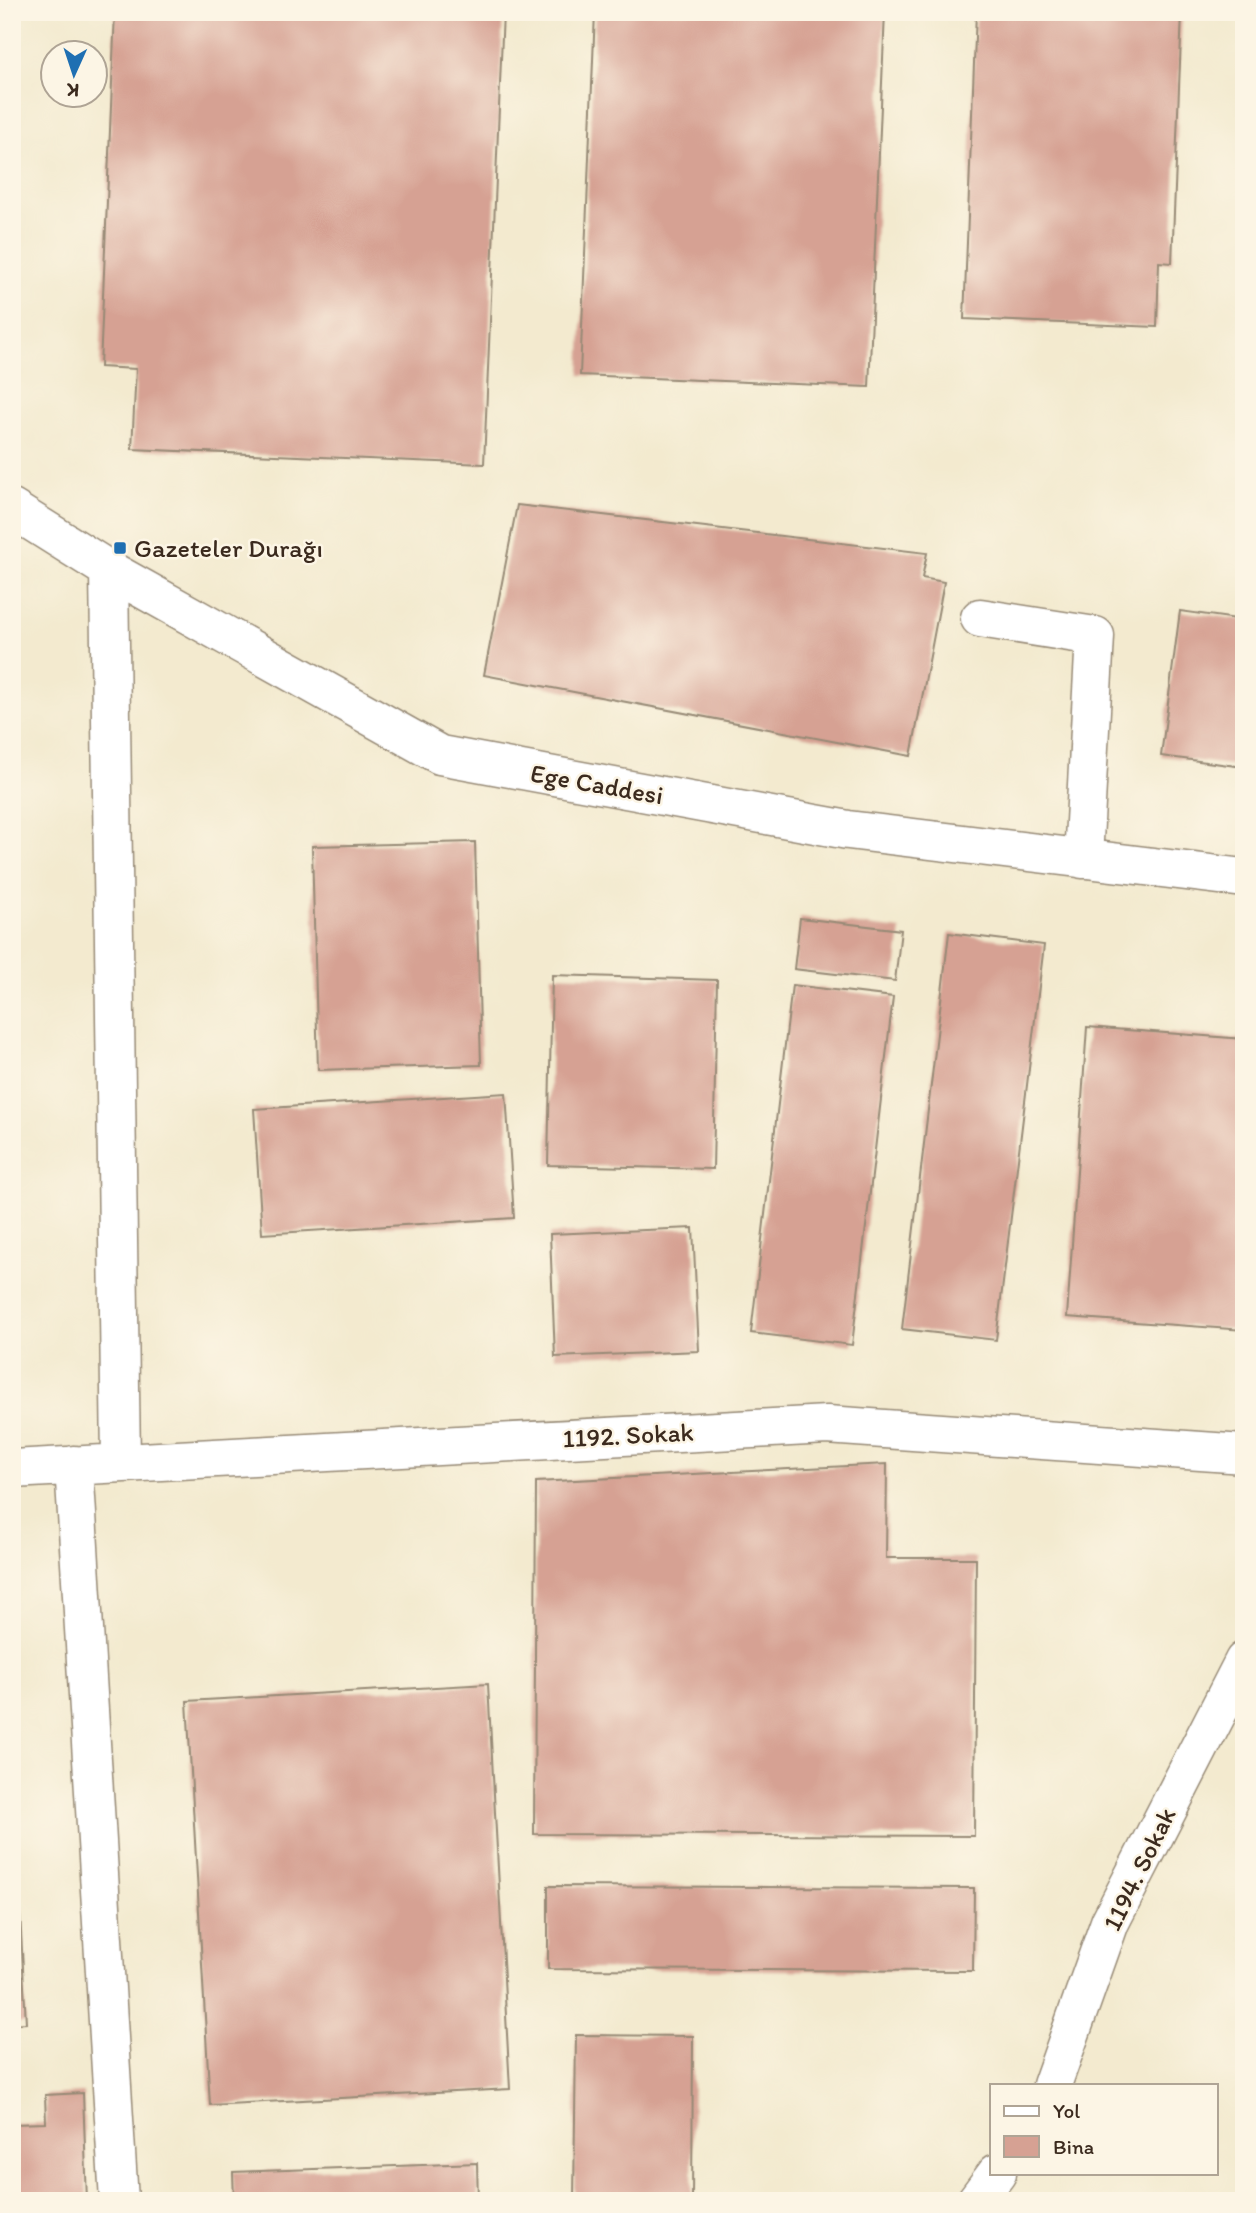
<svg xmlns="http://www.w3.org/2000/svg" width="1256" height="2213" font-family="Itim,sans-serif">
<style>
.building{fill:#d6a193}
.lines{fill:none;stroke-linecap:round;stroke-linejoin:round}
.minor-casing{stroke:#978a76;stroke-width:41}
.minor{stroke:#fff;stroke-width:38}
.poi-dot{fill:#1f6fb2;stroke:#fcf5e5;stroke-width:2.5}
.labels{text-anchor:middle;stroke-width:5;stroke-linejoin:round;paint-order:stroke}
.poi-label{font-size:26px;fill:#3b2a1e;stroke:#fcf5e5;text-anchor:start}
.street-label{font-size:26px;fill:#3b2a1e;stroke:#fcf5e5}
</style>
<rect width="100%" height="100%" fill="#fcf5e5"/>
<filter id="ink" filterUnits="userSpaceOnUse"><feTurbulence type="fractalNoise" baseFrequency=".0143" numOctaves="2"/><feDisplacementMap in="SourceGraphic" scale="14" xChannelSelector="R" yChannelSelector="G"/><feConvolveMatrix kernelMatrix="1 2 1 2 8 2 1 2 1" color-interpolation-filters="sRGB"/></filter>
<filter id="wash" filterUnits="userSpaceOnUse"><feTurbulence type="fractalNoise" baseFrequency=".00686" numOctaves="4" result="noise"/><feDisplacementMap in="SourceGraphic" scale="28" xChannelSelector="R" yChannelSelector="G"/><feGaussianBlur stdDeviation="1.57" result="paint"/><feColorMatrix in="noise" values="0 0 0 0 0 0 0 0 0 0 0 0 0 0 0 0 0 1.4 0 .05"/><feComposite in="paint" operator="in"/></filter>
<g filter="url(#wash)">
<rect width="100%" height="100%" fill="#f3eacf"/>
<g id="blocks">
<path class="building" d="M115,12H503L484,464L132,449L136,369L100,367Z
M595,12H885L869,387L580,375Z
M976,12H1182L1172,263L1159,262L1157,327L964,319Z
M517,505L927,553L922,578L944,582L911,756L484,675Z
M1180,611L1244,620V767L1161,756Z
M475,842L481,1065L318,1070L312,846Z
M800,918L901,930L895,981L794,969Z
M949,933L1044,945L996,1340L902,1329Z
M552,975L717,980L713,1169L548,1165Z
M792,985L893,997L852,1345L751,1333Z
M1087,1027L1244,1039V1330L1067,1317Z
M506,1093L514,1218L262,1234L254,1109Z
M693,1228L699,1351L555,1357L550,1234Z
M887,1464L886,1558H976L974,1836L534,1834L536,1482Z
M488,1684L510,2089L210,2105L187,1701Z
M12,1803H14L26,2023L12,2024Z
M548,1886L974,1888L973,1971L548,1969Z
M576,2035L693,2036L692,2201H574Z
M83,2093L87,2201H12V2124L46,2123L45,2095Z
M477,2163L478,2201H234L233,2172Z"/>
</g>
</g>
<g filter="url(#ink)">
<use href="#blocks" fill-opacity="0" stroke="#978a76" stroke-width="2"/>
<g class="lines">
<g class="minor-casing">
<path id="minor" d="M12,509L109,570L440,755L848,830L1244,878
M109,570L121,1462
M980,618L1095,636L1083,859
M74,1465L119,2201
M12,1469L827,1425L1244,1454
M1052,2085L1110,1922L1244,1661
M976,2201L997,2173"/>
</g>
<use href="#minor" class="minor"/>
</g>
</g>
<rect class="poi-dot" x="113" y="541" width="14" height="14" rx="3.5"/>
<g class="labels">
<g class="poi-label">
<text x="134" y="557">Gazeteler Durağı</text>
</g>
<g class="street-label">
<text transform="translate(597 784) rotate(10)" y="9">Ege Caddesi</text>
<text transform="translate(628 1435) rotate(-3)" y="9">1192. Sokak</text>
<text transform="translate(1139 1869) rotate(-64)" y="9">1194. Sokak</text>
</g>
</g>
<rect width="1256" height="2213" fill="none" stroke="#fcf5e5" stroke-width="42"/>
<rect x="990" y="2084" width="228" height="91" fill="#fcf5e5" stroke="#afa495" stroke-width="2"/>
<rect x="1004" y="2106" width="35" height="10" fill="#ffffff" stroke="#afa495" stroke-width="2"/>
<text x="1053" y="2118" font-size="21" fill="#3b2a1e">Yol</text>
<rect x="1004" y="2136" width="35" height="21" fill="#d6a193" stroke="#afa495" stroke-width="2"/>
<text x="1053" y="2154" font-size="21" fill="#3b2a1e">Bina</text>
<g transform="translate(74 74) rotate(183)"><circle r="33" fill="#fcf5e5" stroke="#afa495" stroke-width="2"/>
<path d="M0-5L12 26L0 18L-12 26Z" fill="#1f6fb2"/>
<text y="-10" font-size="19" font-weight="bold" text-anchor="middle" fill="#3b2a1e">K</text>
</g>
</svg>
